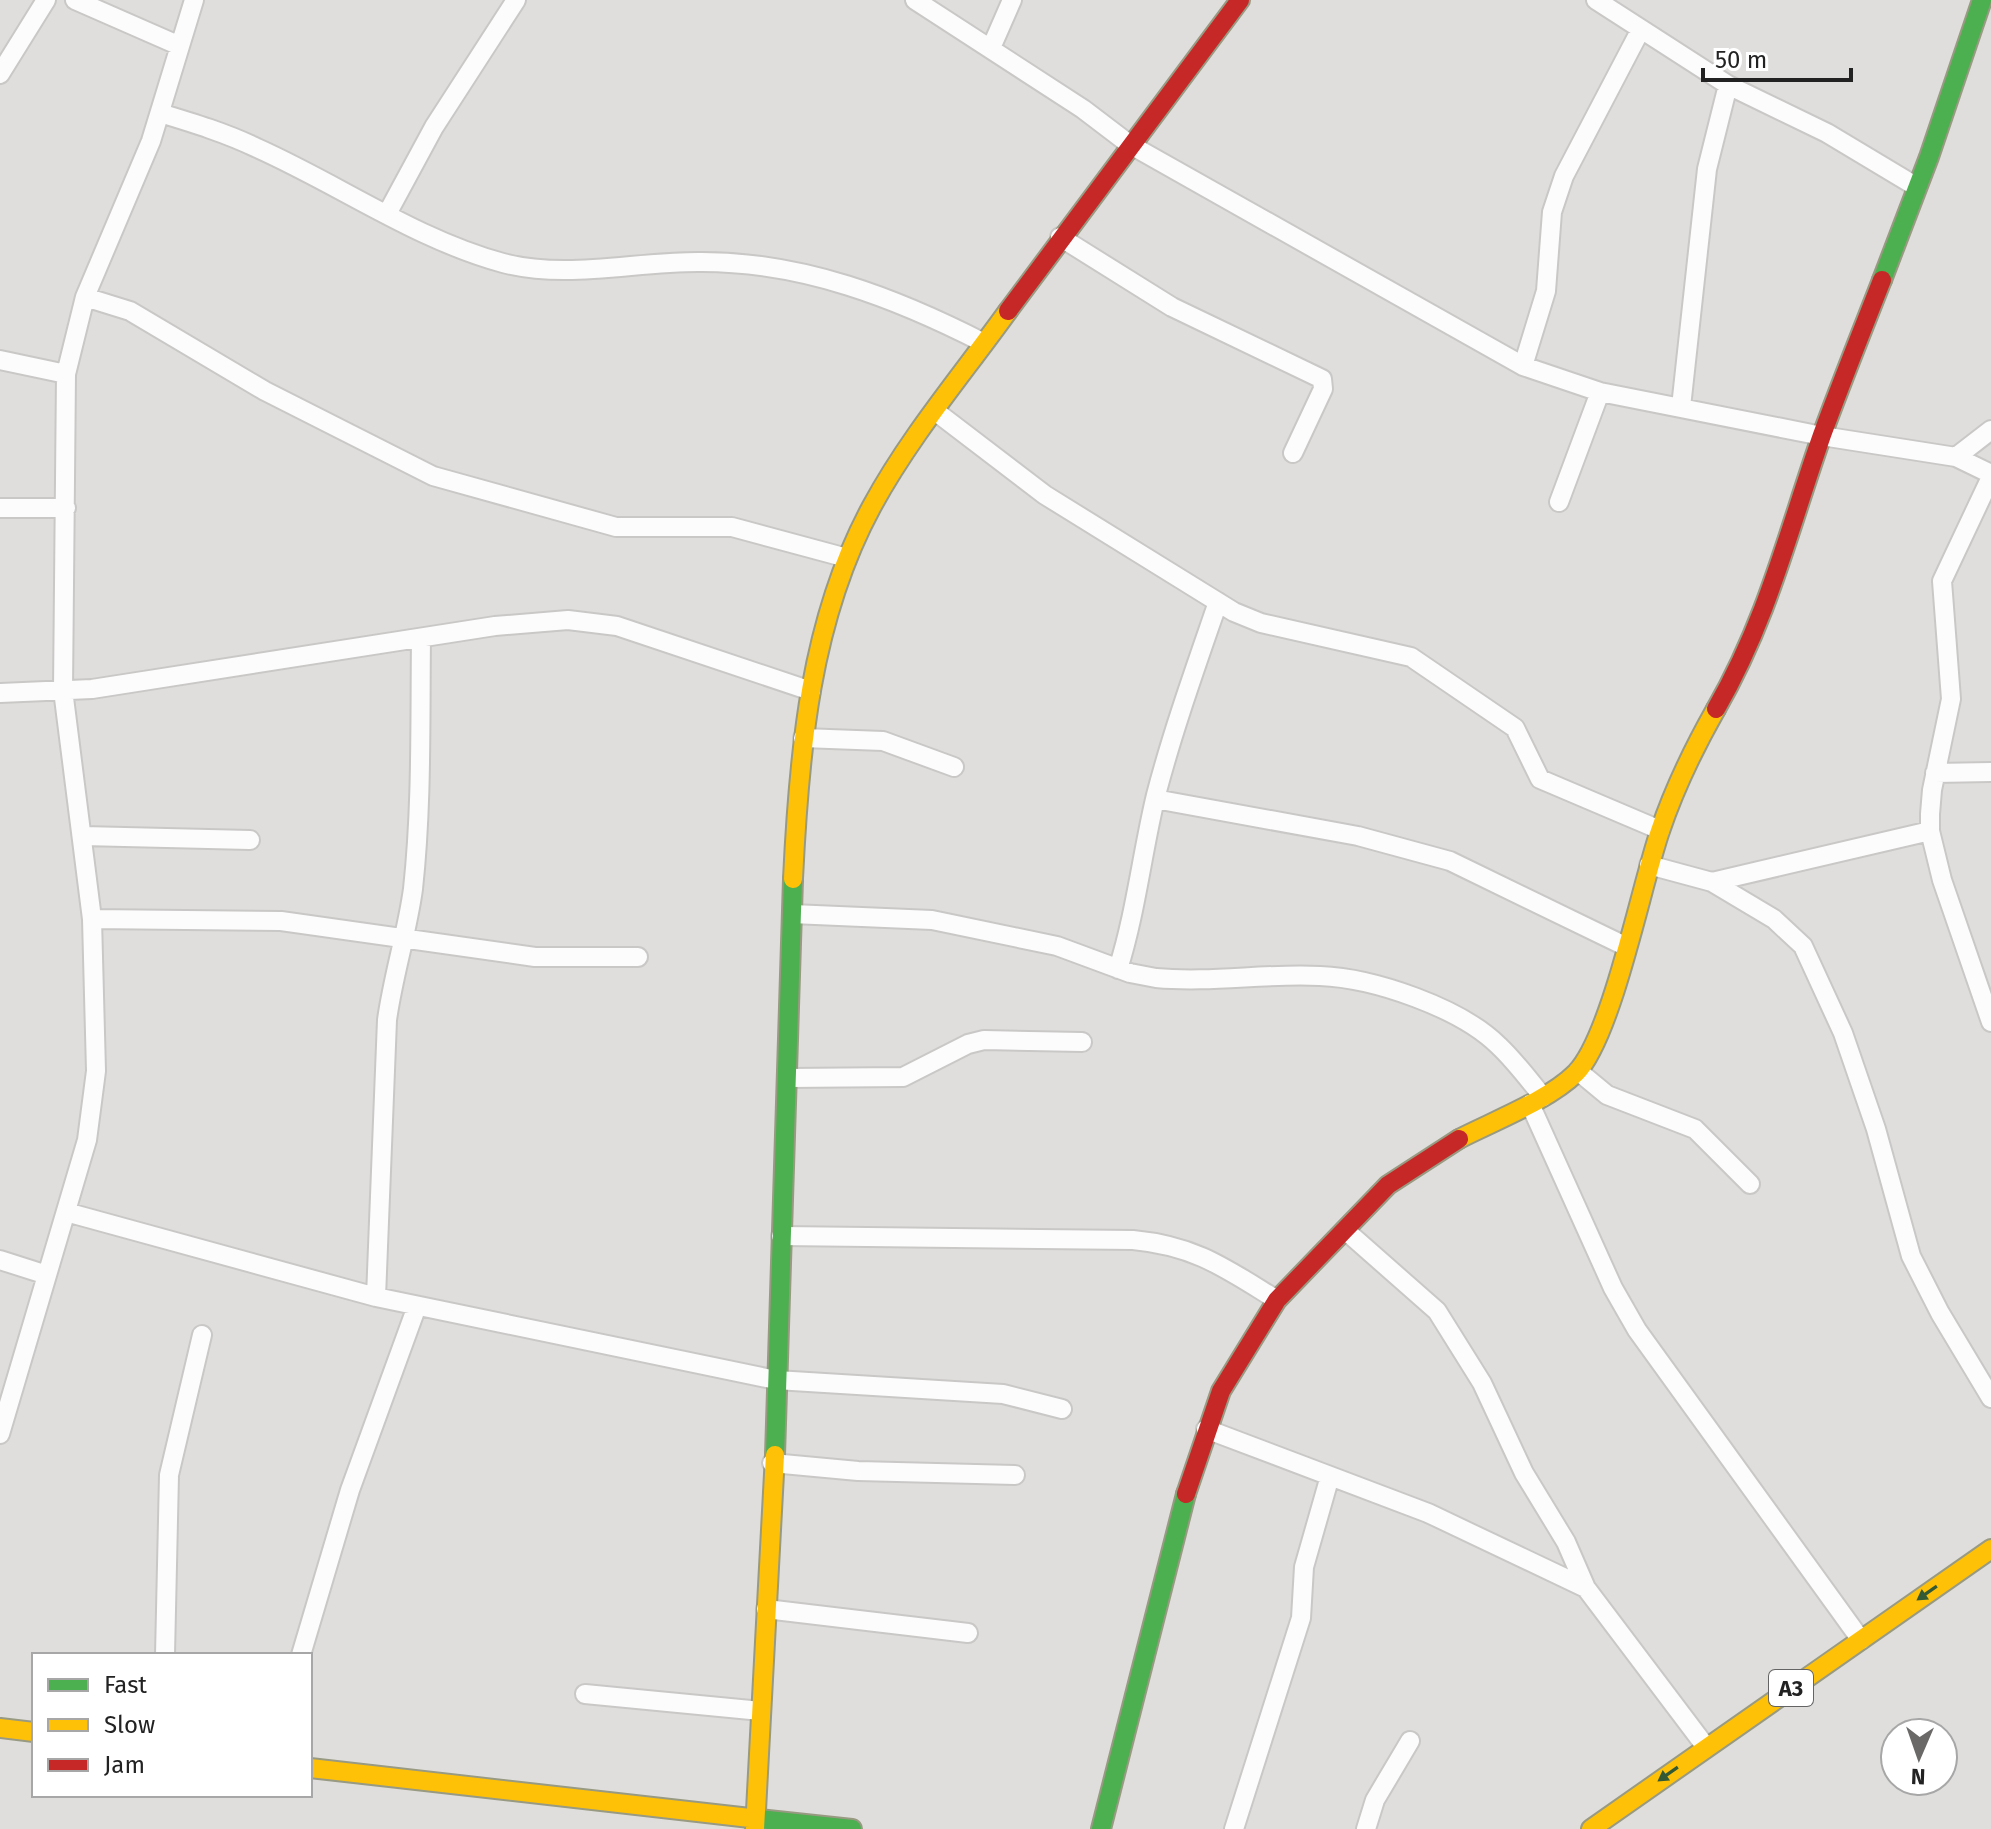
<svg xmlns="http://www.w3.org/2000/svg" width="1991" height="1829" font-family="'Fira Sans',sans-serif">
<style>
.residential{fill:#dfdedc;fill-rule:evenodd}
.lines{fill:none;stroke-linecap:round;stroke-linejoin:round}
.street-casing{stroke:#c9c8c7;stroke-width:22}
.fast-casing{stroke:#999a82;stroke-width:22}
.slow-casing{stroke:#999a82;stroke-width:22}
.jam-casing{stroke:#999a82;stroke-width:22}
.street{stroke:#fdfcfc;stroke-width:18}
.fast{stroke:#4caf50;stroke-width:18}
.slow{stroke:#ffc107;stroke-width:18}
.jam{stroke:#c62828;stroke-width:18}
.oneway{fill:#335a34}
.labels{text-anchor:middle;stroke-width:6;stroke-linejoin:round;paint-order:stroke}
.shield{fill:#fff;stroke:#646464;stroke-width:2}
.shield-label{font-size:22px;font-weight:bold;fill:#222}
</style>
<rect width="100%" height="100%" fill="#f0eeeb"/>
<path class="residential" d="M0,0H1991V1829H0ZM34,1655H310V1795H34ZM1895,1733H1943V1781H1895Z"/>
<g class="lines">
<g class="street-casing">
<path id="street" d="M75,0L180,46
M915,0L1083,109L1129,144L1523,366L1600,392L1822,436L1956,457L1991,474
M1596,0L1728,85L1827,133L1917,187
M991,48L1012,0
M0,74L46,0
M160,113C193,123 226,133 257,148C340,185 415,239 503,263C568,280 636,261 702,262C803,262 896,298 984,343
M387,214L434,127L516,0
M1060,237L1172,307L1322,379L1323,389L1293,453
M85,297L130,311L265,391L433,476L616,527H732L847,558
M0,360L66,374
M1523,366L1546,291L1552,212L1564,176L1641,29
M1681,407L1707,169L1728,85
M935,411L1045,495L1234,612L1261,623L1411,657L1515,728L1540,779L1660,830
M1956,457L1991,430
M1991,477L1942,581L1951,699L1932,790L1930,814V831L1942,880L1991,1022
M1559,502L1600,392
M0,508H66
M0,693L92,689L495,626L568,620L617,626L811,691
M803,738L883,741L954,767
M1935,773L1991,772
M1155,799L1358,836L1450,861L1625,946
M83,836L250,840
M1649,865L1712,882L1774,919L1803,946L1843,1033L1876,1129L1911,1256L1940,1313L1991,1398
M1712,882L1930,831
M792,914L932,920L1057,946L1130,973L1156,978C1211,983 1266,973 1320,976C1374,978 1461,1008 1499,1046C1515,1061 1529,1080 1543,1097
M92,919L281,921L535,957H638
M1118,969C1136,912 1142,853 1156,795C1173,730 1196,666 1218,602
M1578,1071L1607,1095L1695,1129L1750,1184
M788,1078L903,1077L968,1044L984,1040L1082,1042
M1530,1104L1613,1288L1637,1330L1861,1640
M66,1212L376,1297L776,1380L1003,1394L1062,1409
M1345,1230L1437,1311L1482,1383L1524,1473L1566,1542L1586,1588L1706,1747
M781,1236L1133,1240C1196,1246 1225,1268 1277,1300
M0,1260L47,1275
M376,1297L387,1020C393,976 407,933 413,889C422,806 420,722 421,639
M1206,1429L1428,1513L1586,1588
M0,1434L87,1140L96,1071L92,919L63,690L66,374L85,297L151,141L194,0
M772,1463L858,1471L1015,1475
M766,1609L968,1633
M165,1655L169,1475L202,1335
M301,1655L350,1490L417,1306
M585,1694L761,1711
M1234,1829L1301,1618L1304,1567L1330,1476
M1366,1829L1375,1800L1410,1741"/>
</g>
<g class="fast-casing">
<path id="fast" d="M1882,280L1929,157L1982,0
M775,1455L793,879
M750,1818L852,1829
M1101,1829L1186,1494"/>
</g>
<g class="slow-casing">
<path id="slow" d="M793,879C799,752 810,620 872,506C910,436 962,375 1008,311
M1459,1139C1494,1121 1549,1100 1576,1073C1612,1036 1641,886 1660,831C1674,789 1694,748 1716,709
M0,1728L34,1732
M310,1768L750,1818
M755,1829L775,1455
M1591,1829L1991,1549"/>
</g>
<g class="jam-casing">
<path id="jam" d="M1008,311L1240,0
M1716,709C1768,618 1788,532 1822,435C1841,383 1862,331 1882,280
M1186,1494L1221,1391L1277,1300L1388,1185L1459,1139"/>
</g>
<use href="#street" class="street"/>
<use href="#fast" class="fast"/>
<use href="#slow" class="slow"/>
<use href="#jam" class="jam"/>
</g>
<defs><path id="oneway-solid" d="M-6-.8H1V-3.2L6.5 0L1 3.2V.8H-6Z" transform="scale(2)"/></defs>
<g class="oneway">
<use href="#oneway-solid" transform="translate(1927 1593) rotate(145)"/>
<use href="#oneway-solid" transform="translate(1668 1774) rotate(145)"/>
</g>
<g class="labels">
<rect class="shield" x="1769" y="1670" width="44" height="36" rx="6"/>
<g class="shield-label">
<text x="1791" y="1696">A3</text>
</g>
</g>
<rect x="32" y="1653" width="280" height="144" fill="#ffffff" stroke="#a7a7a7" stroke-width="2"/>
<rect x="48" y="1679" width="40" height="12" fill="#4caf50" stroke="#a7a7a7" stroke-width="2"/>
<text x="104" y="1693" font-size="24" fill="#222222">Fast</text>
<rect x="48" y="1719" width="40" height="12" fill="#ffc107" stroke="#a7a7a7" stroke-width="2"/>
<text x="104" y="1733" font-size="24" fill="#222222">Slow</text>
<rect x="48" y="1759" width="40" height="12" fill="#c62828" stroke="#a7a7a7" stroke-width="2"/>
<text x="104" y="1773" font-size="24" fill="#222222">Jam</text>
<g transform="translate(1919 1757) rotate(182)"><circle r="38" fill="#ffffff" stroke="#a7a7a7" stroke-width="2"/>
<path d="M0-6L14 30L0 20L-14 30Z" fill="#6a6968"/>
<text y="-12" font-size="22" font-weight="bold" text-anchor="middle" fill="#222222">N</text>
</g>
<path d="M1703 68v12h148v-12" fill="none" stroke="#222222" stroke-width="4"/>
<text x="1715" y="68" font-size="24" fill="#222222" stroke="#ffffff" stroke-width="6" paint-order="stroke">50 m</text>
</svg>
